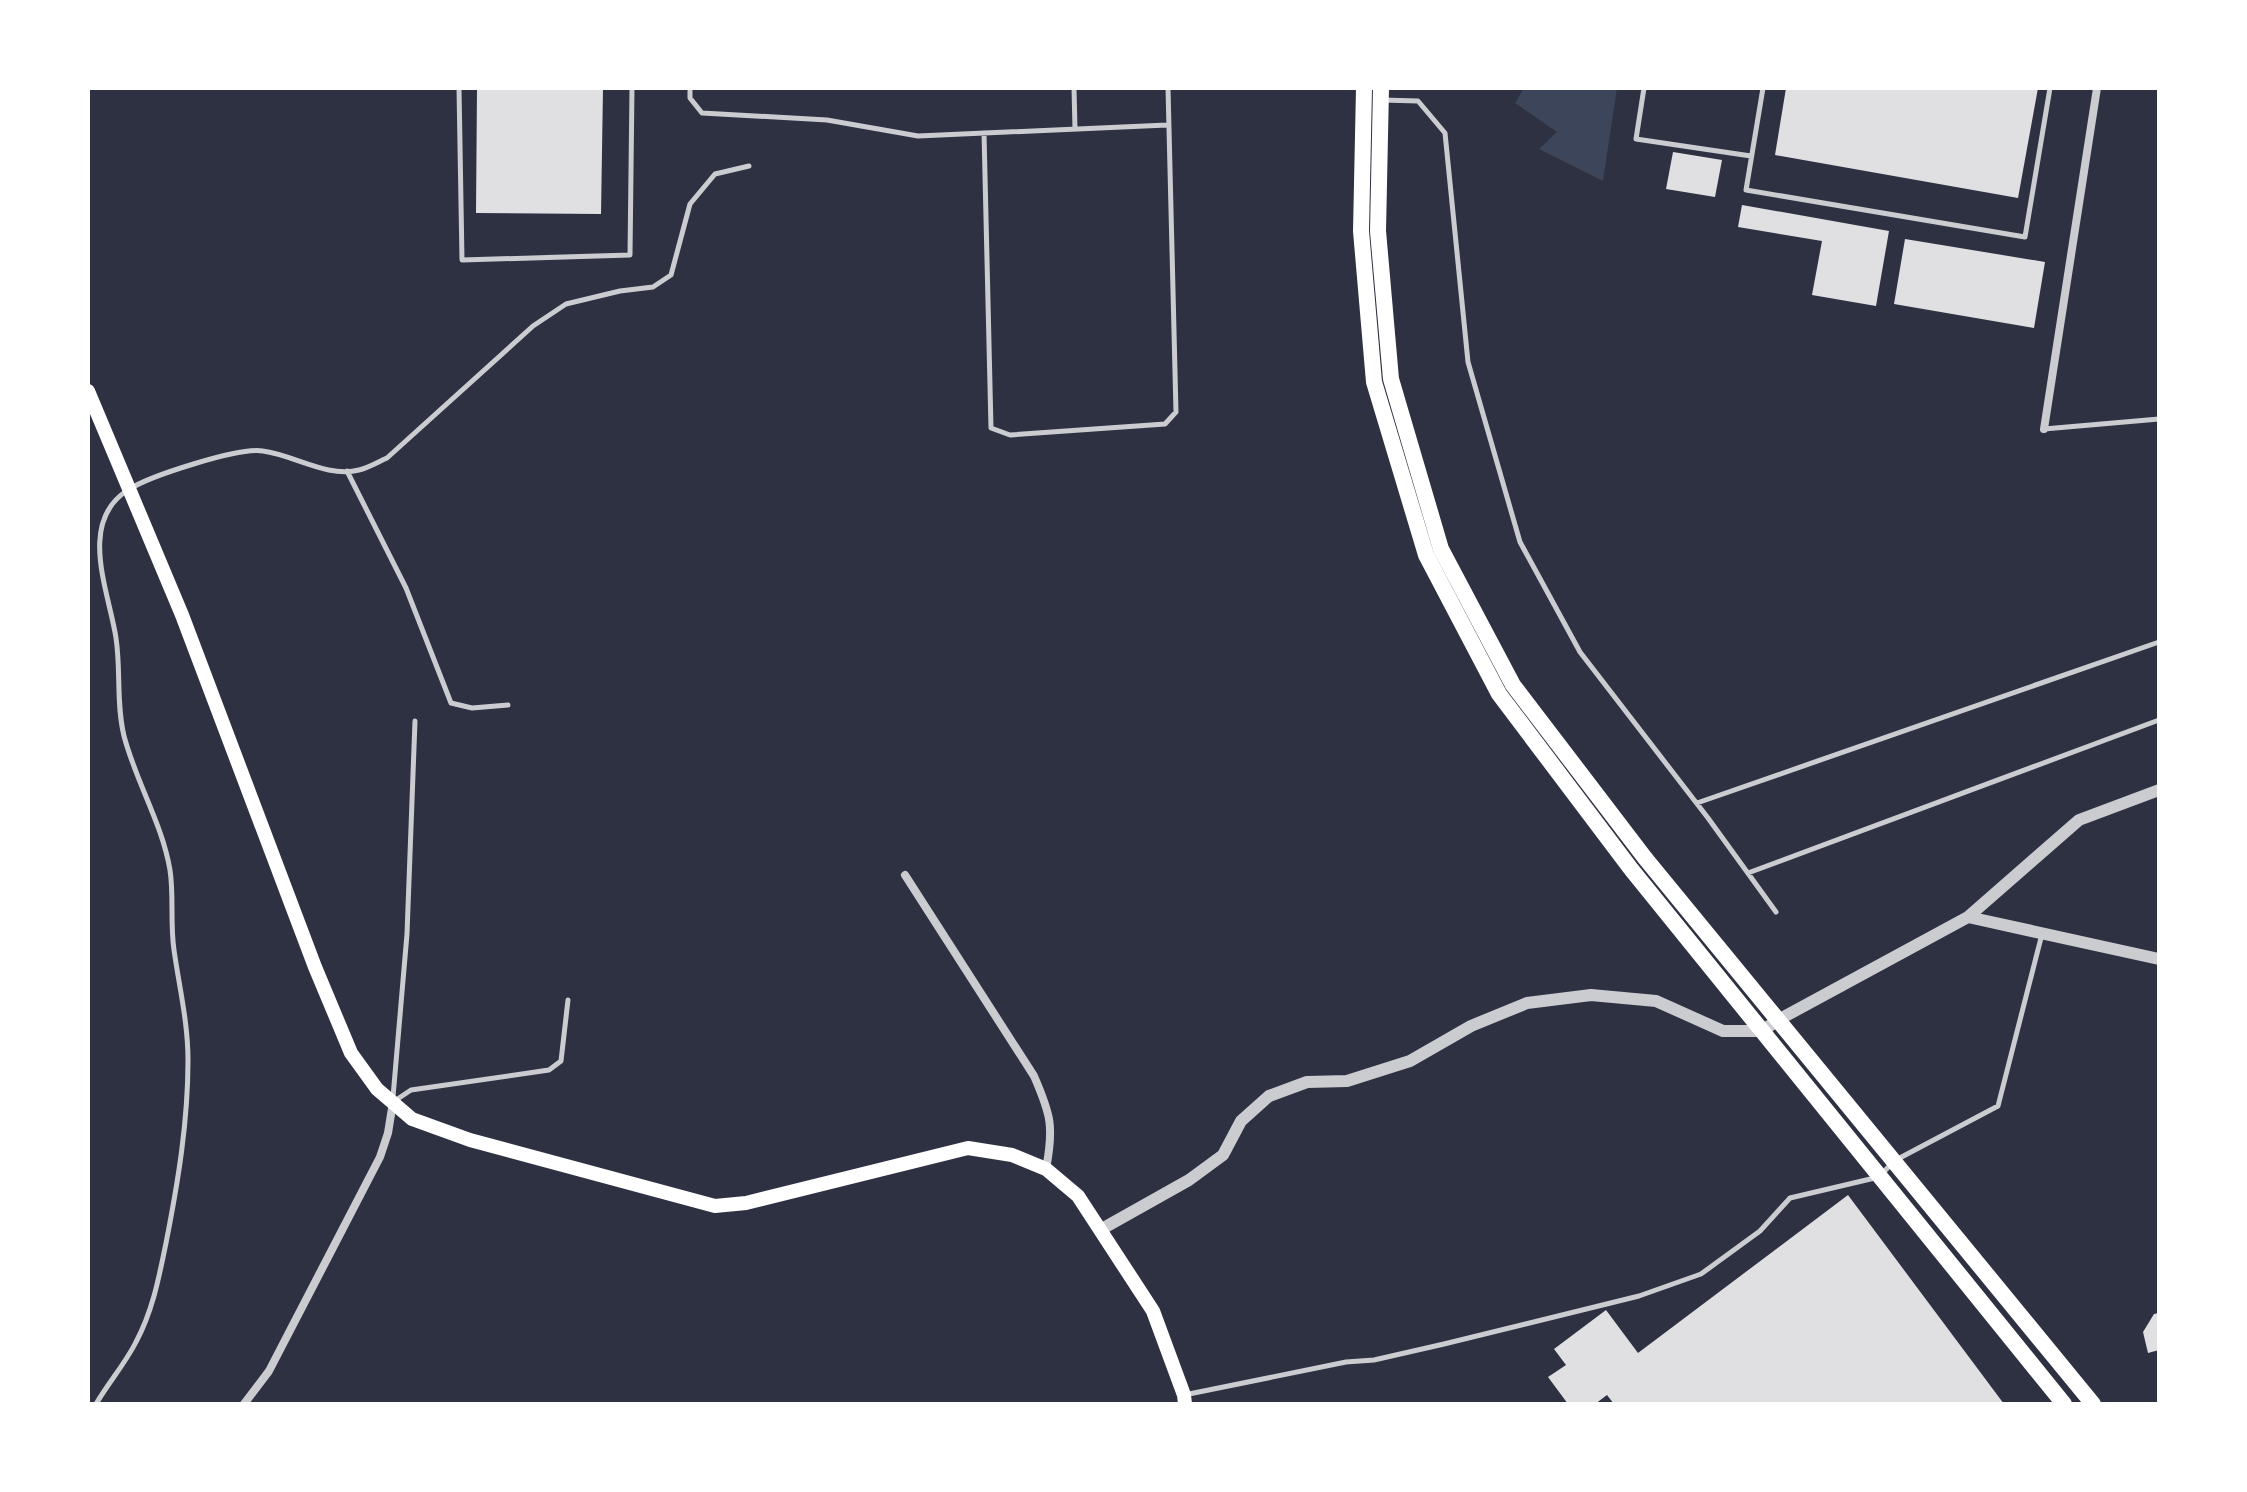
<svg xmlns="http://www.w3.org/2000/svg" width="2247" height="1492" font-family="Commissioner,sans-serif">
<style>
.green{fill:#3c4559}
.building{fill:#e0e0e3}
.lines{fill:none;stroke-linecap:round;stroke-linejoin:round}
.service{stroke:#caccd0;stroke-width:5}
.minor{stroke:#caccd0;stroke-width:8}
.tertiary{stroke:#caccd0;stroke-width:12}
.secondary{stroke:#fff;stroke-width:14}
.trunk{stroke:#fff;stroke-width:16}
</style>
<rect width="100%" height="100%" fill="#2d3142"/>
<path class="green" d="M1524,88H1617L1603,181L1539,149L1557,132L1515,103Z"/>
<path class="building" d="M477,88H603L601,214L476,213Z
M1786,88H2038L2018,198L1775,155Z
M1673,152L1722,160L1715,197L1666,189Z
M1742,205L1889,231L1876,306L1812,295L1822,241L1738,227Z
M1905,239L2045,262L2034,328L1894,304Z
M1848,1195L2004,1404H1614L1607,1395L1595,1404H1568L1548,1377L1566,1365L1554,1349L1606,1310L1638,1353Z
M2159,1313V1350L2148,1353L2143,1332L2154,1314Z"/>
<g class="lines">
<path class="service" d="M459,88L462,260L630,255L632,88
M690,88V98L702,113L827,120L918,136L1167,125
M1074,88L1075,129
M1644,88L1636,139L1751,156
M1763,88L1746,190L2025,237L2050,88
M1382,100L1418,101L1445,133L1468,362L1520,542L1580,652L1708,818L1776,912
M984,133L991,428L1010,435L1165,424L1176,412L1168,88
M2044,429L2159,419
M347,471L406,588L451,703L472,708L508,705
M1697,803L2159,642
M1748,873L2159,720
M393,1097L407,934L415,721
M393,1102L411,1090L549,1070L561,1061L568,1000
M1184,1395L1346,1362L1374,1360L1444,1344L1639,1296L1701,1274L1760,1231L1790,1198L1879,1177L1894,1161L1998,1106L2042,934
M96,1404C108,1383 125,1364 136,1342C153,1310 159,1277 166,1243C178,1182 188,1122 188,1060C188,1022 179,986 174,950C170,923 174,896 170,870C162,823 136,782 124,736C116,703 121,671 116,638C109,592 77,522 128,490C149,476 239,447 263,451C294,455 327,478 359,470C368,468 378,462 387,458L533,326L566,304L620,291L653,287L671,275L690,204L715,174L749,166"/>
<path class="minor" d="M2044,429L2097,88
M905,875L1034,1076C1051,1115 1054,1127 1046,1169
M244,1404L269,1371L380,1157L388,1133L393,1102"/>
<path class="tertiary" d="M1968,917L2159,959
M1100,1230L1189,1180L1223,1155L1241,1121L1269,1096L1307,1082L1347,1081L1410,1061L1471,1026L1527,1003L1591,995L1656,1001L1723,1031H1762L1778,1020L1968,917L2079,820L2159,790"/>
<path class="secondary" d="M88,391L182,615L315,967L351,1053L377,1089L412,1119L470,1140L715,1206L746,1203L968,1148L1012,1155L1046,1169L1078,1196L1153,1311L1184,1395L1185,1404"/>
<path class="trunk" d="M1364,88L1361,231L1374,382L1426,555L1499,694L1631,869L2064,1404
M1381,88L1378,231L1391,379L1441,549L1513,685L1645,858L2093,1404"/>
</g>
<rect width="2247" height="1492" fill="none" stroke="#ffffff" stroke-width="180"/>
</svg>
